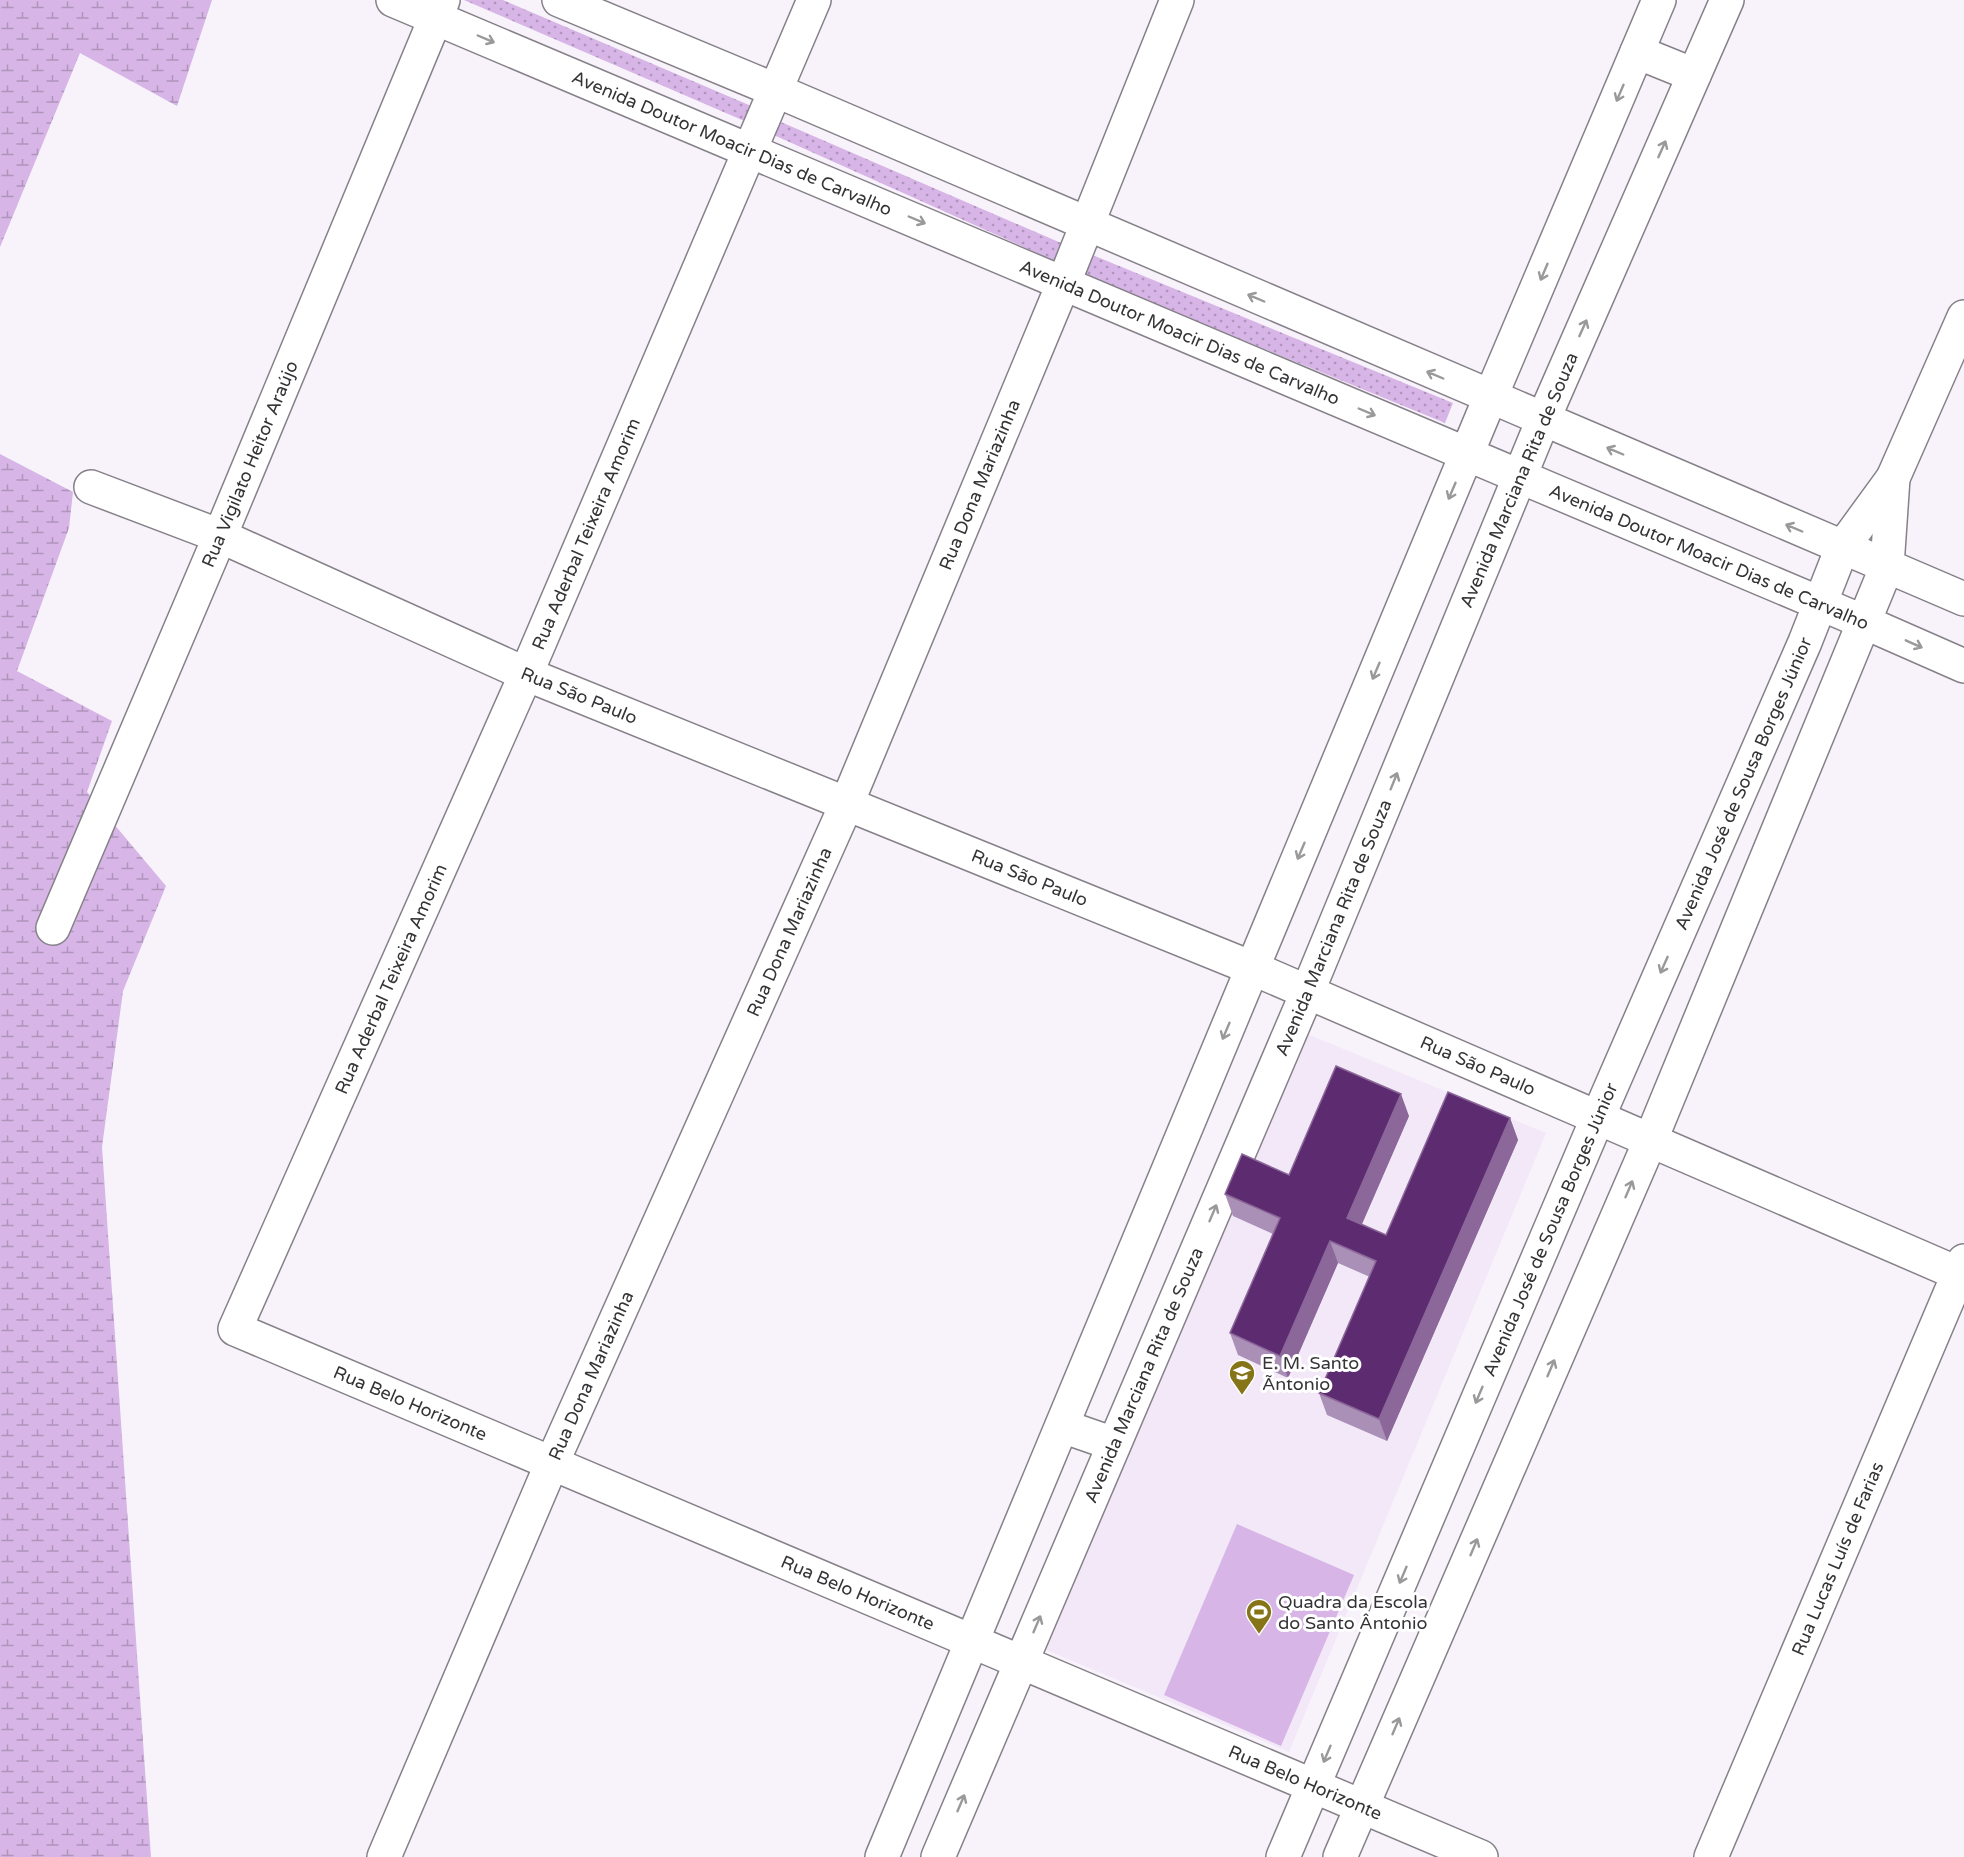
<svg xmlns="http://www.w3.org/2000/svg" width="1964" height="1857" font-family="'Varela Round',sans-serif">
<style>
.built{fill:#f3e8f8;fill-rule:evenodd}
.green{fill:#d7b5e6}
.wetland{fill:url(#wetland-marsh)}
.park{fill:url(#park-dots)}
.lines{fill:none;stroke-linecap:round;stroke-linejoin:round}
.minor-casing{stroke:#868189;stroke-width:36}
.tertiary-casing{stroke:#868189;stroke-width:36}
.minor{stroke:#fff;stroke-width:33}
.tertiary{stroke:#fff;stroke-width:33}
.wall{fill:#aa8fb6}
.shaded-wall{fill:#8c679a}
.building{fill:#5d2c70;stroke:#8c679a;stroke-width:1.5}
.oneway{stroke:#9a999a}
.labels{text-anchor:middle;stroke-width:6;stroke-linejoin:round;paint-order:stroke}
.street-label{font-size:18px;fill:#353336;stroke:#fff}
.poi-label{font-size:18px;fill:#353336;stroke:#fff;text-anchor:start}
</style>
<defs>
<pattern id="wetland-marsh" width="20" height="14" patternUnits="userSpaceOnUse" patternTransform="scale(1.5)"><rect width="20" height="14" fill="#d7b5e6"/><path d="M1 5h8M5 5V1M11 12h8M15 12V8" fill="none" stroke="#af94bb"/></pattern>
<pattern id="park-dots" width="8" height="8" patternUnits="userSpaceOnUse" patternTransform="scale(1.5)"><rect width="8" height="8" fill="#d7b5e6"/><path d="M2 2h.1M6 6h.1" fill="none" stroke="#af94bb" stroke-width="1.8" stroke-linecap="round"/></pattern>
</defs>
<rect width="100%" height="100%" fill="#f8f2fb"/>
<path class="built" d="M1300,1031L1546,1133L1289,1752L1044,1649ZM1297,1197L1394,1257L1384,1283L1338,1263L1288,1377L1238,1355L1288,1240L1233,1216Z"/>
<path class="green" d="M1237,1524L1354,1575L1281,1746L1164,1695Z"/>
<path class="wetland" d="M0,0H212L177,106L80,53L0,247Z
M0,454L73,492L69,528L17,671L112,721L87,792L166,886L123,991L102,1147L151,1857H0Z"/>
<path class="park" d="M464,0H503L756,108L749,123Z
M774,119L1068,246L1059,263L767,132Z
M1090,254L1453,403L1445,423L1081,274Z"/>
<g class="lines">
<g class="minor-casing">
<g id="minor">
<path id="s1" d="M814,0L526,674L235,1329L1481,1857"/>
<path d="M1637,52L1694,75"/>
<path d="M1490,398L1659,0"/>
<path d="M1543,420L1727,0"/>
<path d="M1893,478L1887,566L1964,599"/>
<path id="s2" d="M91,487L220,536L526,674L1252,968L1964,1276"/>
<path d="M1842,548L1893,478L1964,317"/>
<path d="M1864,622L1964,666"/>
<path id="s3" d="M53,928L220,536L443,0"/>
<path id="s4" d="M384,1857L552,1463L847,803L1064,282L1177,0"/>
<path id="s5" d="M1711,1857L1964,1261"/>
</g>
</g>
<g class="tertiary-casing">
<g id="tertiary">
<path id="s6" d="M393,0L1864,622"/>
<path d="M559,0L775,90L1887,566L1651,1139L1340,1857"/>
<path d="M1062,1426L1114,1444"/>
<path d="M882,1857L1490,398"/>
<path id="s7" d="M938,1857L1307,993L1543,420"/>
<path id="s8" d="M1283,1857L1598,1117L1805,642L1842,548"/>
</g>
</g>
<use href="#minor" class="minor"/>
<use href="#tertiary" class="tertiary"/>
</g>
<path class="wall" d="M1409,1116L1362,1224L1386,1235L1510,1118L1518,1140L1387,1441L1327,1415L1319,1393L1370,1277L1338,1263L1288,1378L1238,1355L1230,1333L1273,1234L1233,1216L1225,1194L1289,1175Z"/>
<path class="shaded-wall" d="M1401,1094L1409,1116L1355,1240L1347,1218Z
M1510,1118L1518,1140L1387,1441L1379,1419Z
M1330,1241L1338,1263L1288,1378L1280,1356Z"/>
<path class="building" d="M1336,1066L1401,1094L1347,1218L1386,1235L1448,1092L1510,1118L1379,1419L1319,1393L1376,1261L1330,1241L1280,1356L1230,1333L1280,1218L1225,1194L1242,1154L1289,1175Z"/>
<defs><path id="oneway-shaft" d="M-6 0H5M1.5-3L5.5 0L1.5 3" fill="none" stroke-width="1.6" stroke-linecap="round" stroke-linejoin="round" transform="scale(1.5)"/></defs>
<g class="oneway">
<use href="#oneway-shaft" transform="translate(486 39) rotate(23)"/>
<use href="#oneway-shaft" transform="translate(1620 93) rotate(113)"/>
<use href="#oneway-shaft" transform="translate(1662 149) rotate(-66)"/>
<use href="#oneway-shaft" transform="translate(917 220) rotate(23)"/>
<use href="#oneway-shaft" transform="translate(1544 272) rotate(113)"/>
<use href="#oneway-shaft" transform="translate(1256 298) rotate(-157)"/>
<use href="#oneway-shaft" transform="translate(1583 328) rotate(-66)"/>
<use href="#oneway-shaft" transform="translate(1435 375) rotate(-157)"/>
<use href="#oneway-shaft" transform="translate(1367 412) rotate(23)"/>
<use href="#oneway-shaft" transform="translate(1615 451) rotate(-157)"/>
<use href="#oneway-shaft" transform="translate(1452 491) rotate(113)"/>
<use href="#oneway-shaft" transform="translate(1794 528) rotate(-157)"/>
<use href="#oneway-shaft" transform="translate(1914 644) rotate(24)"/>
<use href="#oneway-shaft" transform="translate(1376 671) rotate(113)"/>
<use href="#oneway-shaft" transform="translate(1394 781) rotate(-68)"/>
<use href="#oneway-shaft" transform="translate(1301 851) rotate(113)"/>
<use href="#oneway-shaft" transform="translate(1664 965) rotate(114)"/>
<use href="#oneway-shaft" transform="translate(1226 1031) rotate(113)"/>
<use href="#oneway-shaft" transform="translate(1629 1189) rotate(-67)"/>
<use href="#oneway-shaft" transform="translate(1213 1213) rotate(-67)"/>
<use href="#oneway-shaft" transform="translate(1551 1368) rotate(-67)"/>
<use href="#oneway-shaft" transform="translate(1479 1395) rotate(113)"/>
<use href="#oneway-shaft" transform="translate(1474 1547) rotate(-67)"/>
<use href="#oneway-shaft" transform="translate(1403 1575) rotate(113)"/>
<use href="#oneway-shaft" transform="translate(1037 1624) rotate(-67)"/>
<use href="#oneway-shaft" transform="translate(1396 1726) rotate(-67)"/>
<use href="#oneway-shaft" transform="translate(1327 1754) rotate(113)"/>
<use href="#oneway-shaft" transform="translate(961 1803) rotate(-67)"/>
</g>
<defs>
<g id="school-pin" transform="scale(1.35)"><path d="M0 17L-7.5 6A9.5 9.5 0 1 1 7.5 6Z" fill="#867518" stroke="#fff"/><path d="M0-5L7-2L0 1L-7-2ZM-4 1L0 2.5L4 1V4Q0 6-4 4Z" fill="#fff"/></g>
<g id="stadium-pin" transform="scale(1.35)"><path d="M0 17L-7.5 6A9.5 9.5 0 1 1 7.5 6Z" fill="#867518" stroke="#fff"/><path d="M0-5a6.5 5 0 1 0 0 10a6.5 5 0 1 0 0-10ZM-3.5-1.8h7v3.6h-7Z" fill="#fff"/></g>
</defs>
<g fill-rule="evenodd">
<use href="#school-pin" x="1242" y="1373"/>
<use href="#stadium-pin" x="1259" y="1612"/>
</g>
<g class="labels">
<g class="street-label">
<text dy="6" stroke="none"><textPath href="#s6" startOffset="368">Avenida Doutor Moacir Dias de Carvalho</textPath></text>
<text dy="6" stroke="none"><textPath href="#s6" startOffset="854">Avenida Doutor Moacir Dias de Carvalho</textPath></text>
<text dy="6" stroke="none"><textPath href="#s3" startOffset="504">Rua Vigilato Heitor Araújo</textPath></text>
<text transform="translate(1519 480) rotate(-67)" y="6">Avenida Marciana Rita de Souza</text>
<text dy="6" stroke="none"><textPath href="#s4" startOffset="1496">Rua Dona Mariazinha</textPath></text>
<text transform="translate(586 534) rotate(-67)" y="6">Rua Aderbal Teixeira Amorim</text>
<text transform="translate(1709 557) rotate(23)" y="6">Avenida Doutor Moacir Dias de Carvalho</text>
<text dy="6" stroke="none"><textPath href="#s2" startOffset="531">Rua São Paulo</textPath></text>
<text dy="6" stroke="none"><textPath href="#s8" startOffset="1168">Avenida José de Sousa Borges Júnior</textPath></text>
<text dy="6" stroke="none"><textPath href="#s2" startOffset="1017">Rua São Paulo</textPath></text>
<text dy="6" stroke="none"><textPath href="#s7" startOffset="1010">Avenida Marciana Rita de Souza</textPath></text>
<text dy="6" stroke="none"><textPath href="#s4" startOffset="1010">Rua Dona Mariazinha</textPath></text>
<text transform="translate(391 979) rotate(-66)" y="6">Rua Aderbal Teixeira Amorim</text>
<text dy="6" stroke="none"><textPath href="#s2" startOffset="1503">Rua São Paulo</textPath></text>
<text dy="6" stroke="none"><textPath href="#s8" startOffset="682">Avenida José de Sousa Borges Júnior</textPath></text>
<text dy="6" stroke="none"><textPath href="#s4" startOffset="524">Rua Dona Mariazinha</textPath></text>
<text dy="6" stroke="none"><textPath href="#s7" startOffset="524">Avenida Marciana Rita de Souza</textPath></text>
<text dy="6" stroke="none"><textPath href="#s1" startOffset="1640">Rua Belo Horizonte</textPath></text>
<text dy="6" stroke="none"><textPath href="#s5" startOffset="324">Rua Lucas Luís de Farias</textPath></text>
<text dy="6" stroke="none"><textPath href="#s1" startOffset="2126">Rua Belo Horizonte</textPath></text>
<text dy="6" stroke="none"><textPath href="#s1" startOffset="2612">Rua Belo Horizonte</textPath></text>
</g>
<g class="poi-label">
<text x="1262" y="1369">E. M. Santo<tspan x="1262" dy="21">Ãntonio</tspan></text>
<text x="1278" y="1608">Quadra da Escola<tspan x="1278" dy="21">do Santo Ântonio</tspan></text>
</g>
</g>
</svg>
